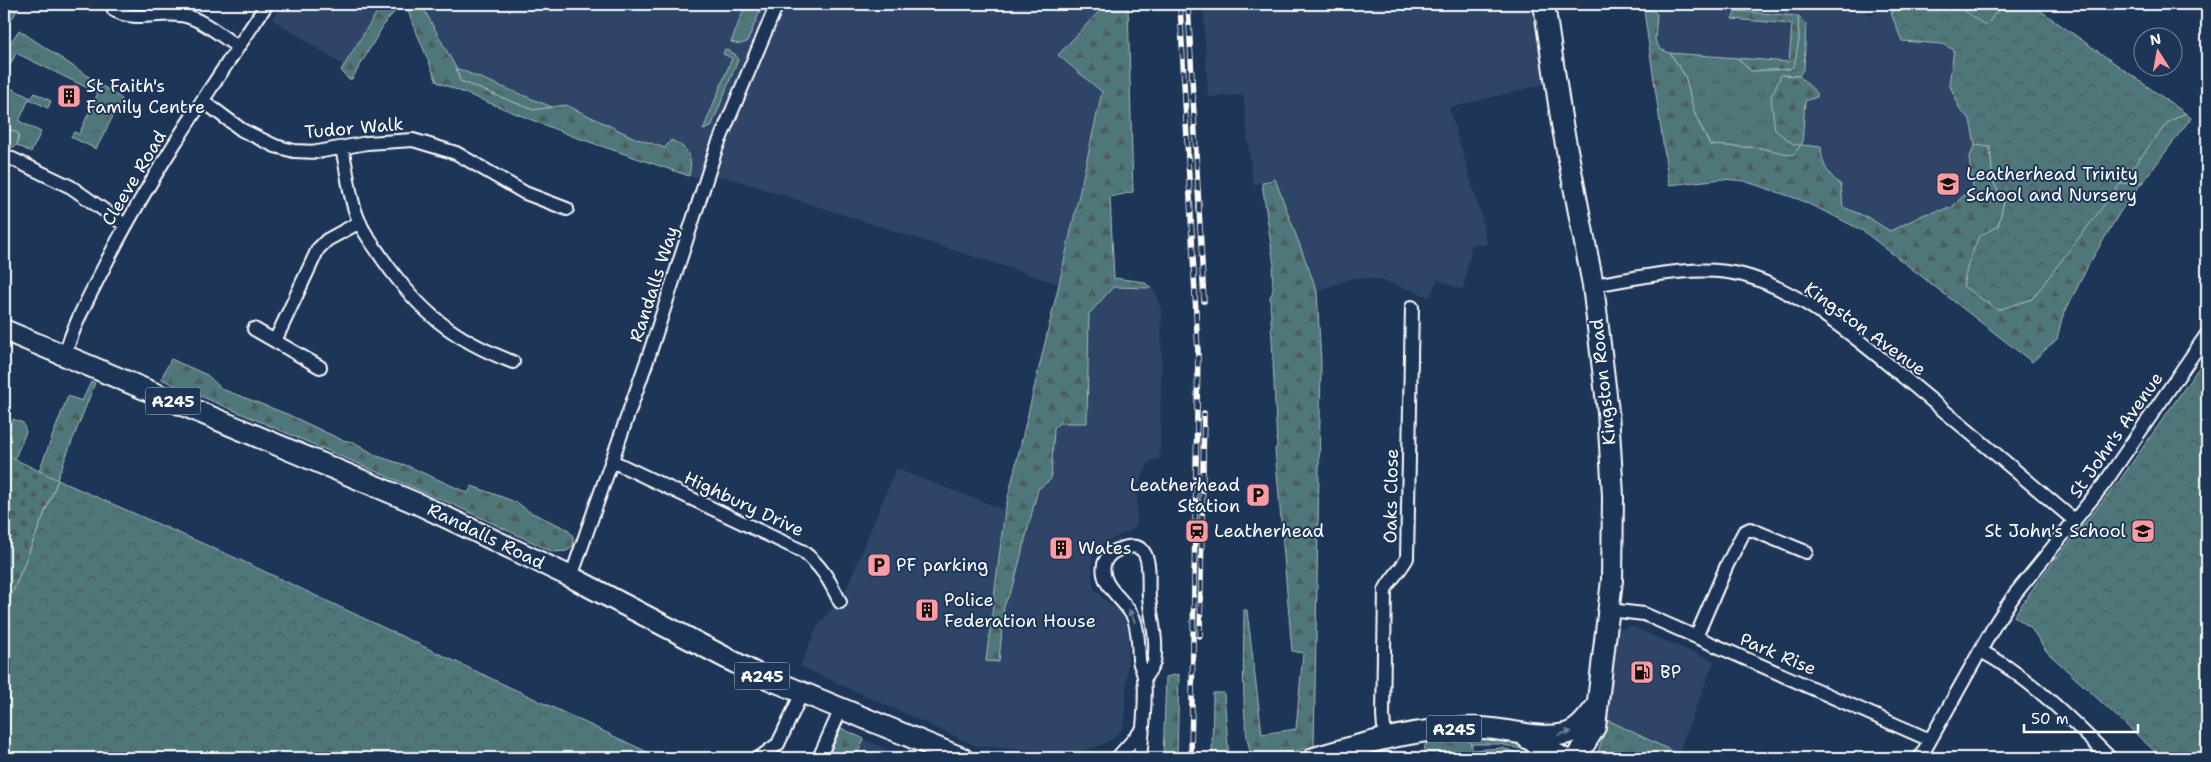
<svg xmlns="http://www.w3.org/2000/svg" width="2211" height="762" font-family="'Shantell Sans',sans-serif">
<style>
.built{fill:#2d4568}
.grass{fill:url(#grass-tufts);stroke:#a8babc}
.forest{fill:url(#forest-firs);stroke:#a8babc}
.cemetery{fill:url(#cemetery-stones);stroke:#a8babc}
.park{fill:url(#park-crowns);stroke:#a8babc}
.garden{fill:#507679;stroke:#a8babc}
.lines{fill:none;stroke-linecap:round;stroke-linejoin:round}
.street-casing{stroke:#fff;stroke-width:16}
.primary-casing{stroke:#fff;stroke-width:24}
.street{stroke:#1d3557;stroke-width:12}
.primary{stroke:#1d3557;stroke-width:20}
.rail-casing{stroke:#fff;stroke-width:5.5}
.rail{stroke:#1d3557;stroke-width:4;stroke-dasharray:11;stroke-linecap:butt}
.oneway{fill:#6c7c92}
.labels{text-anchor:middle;stroke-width:4;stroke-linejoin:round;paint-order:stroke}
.shield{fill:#1d3557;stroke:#bbc2cd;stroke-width:1}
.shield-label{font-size:16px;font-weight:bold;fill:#fff}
.poi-label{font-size:18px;fill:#fff;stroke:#1d3557;text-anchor:start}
.street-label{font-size:18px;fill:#fff;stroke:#1d3557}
</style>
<defs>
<pattern id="grass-tufts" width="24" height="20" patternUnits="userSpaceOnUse" patternTransform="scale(1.25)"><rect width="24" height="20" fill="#507679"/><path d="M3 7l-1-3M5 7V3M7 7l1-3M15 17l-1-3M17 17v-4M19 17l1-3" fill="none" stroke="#4e5d5e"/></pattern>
<pattern id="forest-firs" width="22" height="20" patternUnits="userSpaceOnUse" patternTransform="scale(1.25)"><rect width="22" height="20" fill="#507679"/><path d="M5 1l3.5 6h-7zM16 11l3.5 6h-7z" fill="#4e5d5e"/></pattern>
<pattern id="cemetery-stones" width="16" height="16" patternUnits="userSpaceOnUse" patternTransform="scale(1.25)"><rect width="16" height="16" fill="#507679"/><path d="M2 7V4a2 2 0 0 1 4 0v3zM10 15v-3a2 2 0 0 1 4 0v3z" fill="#4e5d5e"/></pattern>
<pattern id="park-crowns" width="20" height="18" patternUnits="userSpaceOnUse" patternTransform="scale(1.25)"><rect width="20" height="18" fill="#507679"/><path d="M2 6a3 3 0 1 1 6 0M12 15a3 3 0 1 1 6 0" fill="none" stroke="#4e5d5e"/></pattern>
</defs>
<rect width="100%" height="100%" fill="#1d3557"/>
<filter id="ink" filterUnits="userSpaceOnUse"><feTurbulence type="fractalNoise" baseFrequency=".02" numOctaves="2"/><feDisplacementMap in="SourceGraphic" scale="10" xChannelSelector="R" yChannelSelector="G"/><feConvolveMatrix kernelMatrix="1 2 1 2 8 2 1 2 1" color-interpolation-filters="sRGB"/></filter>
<g filter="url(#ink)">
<path class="built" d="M282,4H382L343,65L272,19Z
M405,4H1117L1102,92L1059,283L1144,282L1156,293L1162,313L1160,459L1151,460L1138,485L1136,526L1131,530L1104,543L1096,551L1092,561V579L1095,589L1103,598L1121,612L1129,631L1125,720L1122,729L1116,736L1104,744L1074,753L976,746L800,666L817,627L844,594L896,469L1005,510L1059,284L726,177H693L680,173L572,136L437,82Z
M1203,4H1534L1545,84L1449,108L1480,211L1487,245H1472L1463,290L1438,280L1430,297L1378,279L1352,278L1317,291L1275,179L1253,185L1243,95L1208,97Z
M1560,4H1856L1872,16L1883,4H2031L2191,118L2128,199L2089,264L2062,318L2057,339L2032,362L1863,231L1832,215L1798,199L1744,181L1723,179L1669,185L1643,5L1591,4L1560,7Z
M1630,626L1714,661L1678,754L1602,717L1615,630Z
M864,739L906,758H855Z"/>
<path class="grass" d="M4,4H21L11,20L4,16Z
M746,4H763L747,42L740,44L731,42Z
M1798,16L1806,24L1804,68L1799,76L1781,75L1801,145L1793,156L1760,148L1710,145L1695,115L1685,76L1670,53L1737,58L1751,71L1789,69L1799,40Z
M19,30L122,99L96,149L71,137L74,132L79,134L98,93L16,53L4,78V52Z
M725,49L735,54L738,60L711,127L703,130L732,58L723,54Z
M456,68L552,107L533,110L460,81Z
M4,85L31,98L35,93L51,101L48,108L29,99L19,121L41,132L31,152L17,145L19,134L4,126Z
M2185,113L2191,118L2143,182L2119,184L2167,123Z
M1468,737C1492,737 1516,738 1535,752L1499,744H1471Z"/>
<path class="forest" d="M382,4H402L386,21L352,79H348L341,70Z
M405,4H421L456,68L460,81L533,110L566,105L635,138L665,148L671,140C689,148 693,157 689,176L572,136L437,82Z
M1106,4H1128L1133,192L1110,197L1114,278L1144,282L1151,288L1113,287L1089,314L1087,423H1059L1054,428L1051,479L1038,489L1014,583L1004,606L999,662L986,661L1005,510L1059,284L1102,92L1058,55Z
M1643,4L1657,14L1655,40L1660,49L1670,53L1685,76L1695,115L1710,145L1760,148L1793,155L1801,145L1793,144L1775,130L1771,97L1781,75L1799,76L1817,93V97L1805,101L1802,145L1821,147C1822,166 1827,173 1841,185L1843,207L1869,218L1890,231L1925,214L1951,208L1973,186L1969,159L1975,145L1990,146L1993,181L2004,202L1998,226L2032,299L2119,184L2143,182L2128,199L2089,264L2062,318L2057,339L2032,362L1863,231L1832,215L1798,199L1744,181L1723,179L1669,185Z
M1736,11L1798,16L1799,40L1794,66L1789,69L1751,71L1737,58L1789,62L1792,24L1732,19Z
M4,126L19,134L17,145L11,148L4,145Z
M1275,179L1317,291L1321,363L1314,746L1271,758H1253C1240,737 1244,640 1244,610H1247L1262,734L1296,729L1303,653L1292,651L1275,449L1277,446L1270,297C1277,288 1269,276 1274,265L1262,183Z
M171,359L207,375L222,389L287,414L342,440L354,442L377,456L408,466L468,493L472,486L518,503L528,511L567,529L573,536V546L567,551L553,552L454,505L161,379Z
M91,382L95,383L4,614V561L68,396L82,401Z
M13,419L23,423L26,432L9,472H4V440Z
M1179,674L1177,758H1163L1166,677Z
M1213,693H1224L1229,758H1212Z
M841,728L864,739L855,758H828Z
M1468,737L1473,750L1502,748L1536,758H1424L1425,745L1430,740Z
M1388,746L1389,758H1342Z"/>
<path class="cemetery" d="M4,454L58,480L4,614Z"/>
<path class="park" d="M1897,4H2031L2185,113L2167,123L2032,299L1998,310L1963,286L1968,264L1979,236L1998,226L2004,202L1993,181L1990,147L1975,145L1970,119L1959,109L1958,103L1949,84L1954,50L1942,44L1902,41L1891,13Z
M2207,356V758H2162L2047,652L2031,628L2014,616L2038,581L2120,480Z
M58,480L238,559L660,758H4V614Z
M1608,720L1678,754L1677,758H1596Z"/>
<path class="garden" d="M1955,4H2002L1986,26Z"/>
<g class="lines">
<g class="street-casing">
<path id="street" d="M112,4L114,10C133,22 158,12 180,15C200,17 221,36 238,47
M203,101L242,130L275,146L294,151L317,152L367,143L413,140L456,153L525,193L567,209
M342,149C348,172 349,200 360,223C365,235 375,247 382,258C419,311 452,339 513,362
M4,155L71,187L125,225
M1593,285C1638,278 1697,263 1743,275C1807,292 1869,349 1919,390C1971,433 2023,477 2075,521
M254,329L320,367
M275,341L318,249L327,240L360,222
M65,355C74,323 90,295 105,265C151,174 210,89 267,4
M612,461L802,551C821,565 830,581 840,602
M571,577L650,352L716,149L777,4
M1609,610L1644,614L1930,740
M1696,637L1727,565L1744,532L1750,529L1806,552
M1981,651C2029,677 2072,720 2110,758
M1385,739L1383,716L1385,590C1391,578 1401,570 1407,558L1412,307
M759,758L778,744L802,693
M819,758L841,709
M1117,758L1142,730
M1140,758C1142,736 1147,700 1144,678C1144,672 1140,667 1139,660C1138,646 1139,632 1134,619C1127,600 1099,587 1104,564C1106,557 1113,551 1120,549C1156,536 1147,577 1149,597C1151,618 1158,641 1154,662C1153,667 1147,673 1145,678
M1920,758L1997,621L2015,594L2104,484L2207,334"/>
</g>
<g class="primary-casing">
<path id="primary" d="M1544,4L1562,124L1593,285L1608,412L1613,496L1612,580L1595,727L1576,758
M4,330L418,504L571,577L757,674L962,758
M1527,738L1563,758
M1314,758C1367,742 1426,726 1482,728C1510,729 1536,740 1565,734C1579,731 1588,717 1596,707"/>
</g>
<use href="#street" class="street"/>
<use href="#primary" class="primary"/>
<g class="rail-casing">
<path id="rail" d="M1180,4L1198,352L1191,758
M1188,4L1204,301
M1200,636L1204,413"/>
</g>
<use href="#rail" class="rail"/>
</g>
<defs><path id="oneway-solid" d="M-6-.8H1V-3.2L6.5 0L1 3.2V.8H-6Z" transform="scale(1.25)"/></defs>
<g class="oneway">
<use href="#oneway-solid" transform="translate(1132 616) rotate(-114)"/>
<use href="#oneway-solid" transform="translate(1565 733) rotate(-15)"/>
</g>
</g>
<defs>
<g id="building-square" transform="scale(1.25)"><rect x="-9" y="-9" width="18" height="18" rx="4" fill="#ff9aa2" stroke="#1d3557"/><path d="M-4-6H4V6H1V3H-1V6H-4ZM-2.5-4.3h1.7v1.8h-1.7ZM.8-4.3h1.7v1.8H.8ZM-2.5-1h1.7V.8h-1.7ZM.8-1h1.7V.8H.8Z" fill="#111"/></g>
<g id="school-square" transform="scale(1.25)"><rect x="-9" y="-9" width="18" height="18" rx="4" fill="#ff9aa2" stroke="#1d3557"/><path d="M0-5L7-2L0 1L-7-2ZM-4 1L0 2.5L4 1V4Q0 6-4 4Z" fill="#111"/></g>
<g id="parking-square" transform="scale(1.25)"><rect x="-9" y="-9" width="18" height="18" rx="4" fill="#ff9aa2" stroke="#1d3557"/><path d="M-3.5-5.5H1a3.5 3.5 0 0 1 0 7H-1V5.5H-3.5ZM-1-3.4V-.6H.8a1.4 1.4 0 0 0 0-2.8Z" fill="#111"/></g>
<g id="station-square" transform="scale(1.25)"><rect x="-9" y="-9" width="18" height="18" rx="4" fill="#ff9aa2" stroke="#1d3557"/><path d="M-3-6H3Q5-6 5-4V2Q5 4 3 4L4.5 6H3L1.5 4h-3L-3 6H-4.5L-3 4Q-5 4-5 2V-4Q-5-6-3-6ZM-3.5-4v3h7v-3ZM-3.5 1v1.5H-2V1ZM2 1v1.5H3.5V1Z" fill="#111"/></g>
<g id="fuel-square" transform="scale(1.25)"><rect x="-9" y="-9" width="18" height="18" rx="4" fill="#ff9aa2" stroke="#1d3557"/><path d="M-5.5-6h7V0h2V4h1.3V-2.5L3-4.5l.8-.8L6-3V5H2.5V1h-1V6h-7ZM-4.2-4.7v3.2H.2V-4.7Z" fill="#111"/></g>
</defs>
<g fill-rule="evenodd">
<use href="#building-square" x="69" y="96"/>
<use href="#school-square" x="1948" y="184"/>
<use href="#parking-square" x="1258" y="495"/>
<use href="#station-square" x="1197" y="531"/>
<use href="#school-square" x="2143" y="531"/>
<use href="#building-square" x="1061" y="548"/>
<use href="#parking-square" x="879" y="565"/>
<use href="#building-square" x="927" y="610"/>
<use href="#fuel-square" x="1642" y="672"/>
</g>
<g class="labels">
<g class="shield">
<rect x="145.5" y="387.5" width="55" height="27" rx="4"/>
<rect x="734.5" y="662.5" width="55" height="27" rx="4"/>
<rect x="1426.5" y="715.5" width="55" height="27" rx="4"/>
</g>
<g class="shield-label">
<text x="173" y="407">A245</text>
<text x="762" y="682">A245</text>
<text x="1454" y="735">A245</text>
</g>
<g class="poi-label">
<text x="86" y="92">St Faith's<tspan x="86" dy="21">Family Centre</tspan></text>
<text x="1966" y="180">Leatherhead Trinity<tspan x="1966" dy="21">School and Nursery</tspan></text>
<text x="1240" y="491" text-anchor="end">Leatherhead<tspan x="1240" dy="21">Station</tspan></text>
<text x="1214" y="537">Leatherhead</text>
<text x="2126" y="537" text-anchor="end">St John's School</text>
<text x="1078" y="554">Wates</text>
<text x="896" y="571">PF parking</text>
<text x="944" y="606">Police<tspan x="944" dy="21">Federation House</tspan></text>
<text x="1660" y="678">BP</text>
</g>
<g class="street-label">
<text transform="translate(354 128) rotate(-5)" y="6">Tudor Walk</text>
<text transform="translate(134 178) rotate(-59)" y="6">Cleeve Road</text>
<text transform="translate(654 284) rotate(-72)" y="6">Randalls Way</text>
<text transform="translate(1865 329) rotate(36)" y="6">Kingston Avenue</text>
<text transform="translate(1603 382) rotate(-96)" y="6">Kingston Road</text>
<text transform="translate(2116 435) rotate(-55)" y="6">St John's Avenue</text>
<text transform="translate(1391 496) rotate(-89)" y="6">Oaks Close</text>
<text transform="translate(744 504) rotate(25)" y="6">Highbury Drive</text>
<text transform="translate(486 536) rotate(26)" y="6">Randalls Road</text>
<text transform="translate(1778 654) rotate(23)" y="6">Park Rise</text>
</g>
</g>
<rect width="2211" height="762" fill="none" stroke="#1d3557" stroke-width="20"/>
<rect x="10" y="10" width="2191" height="742" fill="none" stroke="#fff" stroke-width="2" filter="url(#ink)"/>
<g transform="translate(2158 52) rotate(349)"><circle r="24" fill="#1d3557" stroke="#77869a"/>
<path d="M0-4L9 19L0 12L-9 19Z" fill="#ff9aa2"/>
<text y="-8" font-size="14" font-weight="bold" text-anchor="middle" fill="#ffffff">N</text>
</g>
<path d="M2024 724v8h114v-8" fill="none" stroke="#ffffff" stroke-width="2.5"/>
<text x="2031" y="724" font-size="15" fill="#ffffff" stroke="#1d3557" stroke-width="4" paint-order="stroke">50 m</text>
</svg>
